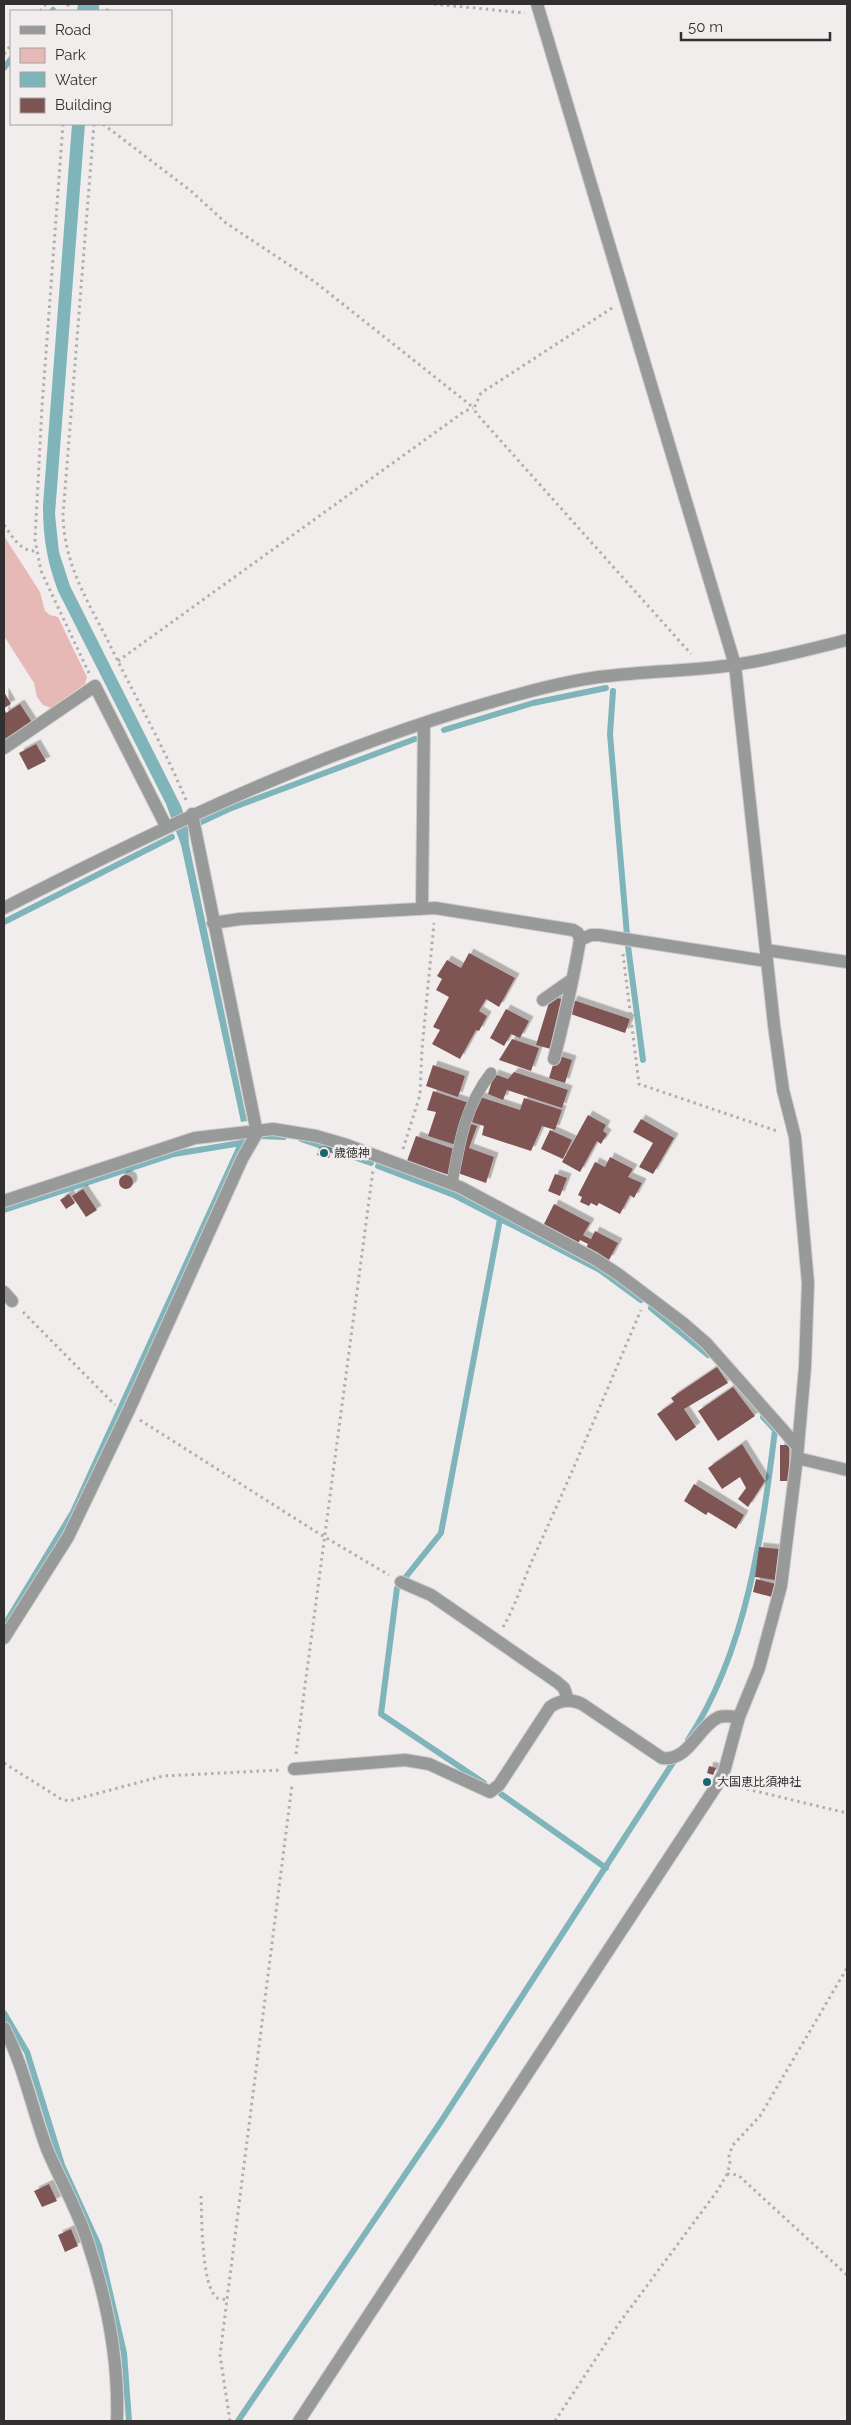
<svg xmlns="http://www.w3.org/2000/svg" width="851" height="2425" font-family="Raleway,'Noto Sans JP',sans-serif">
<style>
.green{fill:#e6b9b7}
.water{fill:#7fb5ba}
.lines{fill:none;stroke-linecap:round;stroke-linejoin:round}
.stream{stroke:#7fb5ba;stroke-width:6}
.building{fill:#7e5453;filter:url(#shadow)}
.lane-casing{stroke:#cfcbcb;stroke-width:12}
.street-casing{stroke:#cfcbcb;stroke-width:14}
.path{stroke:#b2aeae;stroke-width:3;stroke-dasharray:2.5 4;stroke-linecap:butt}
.lane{stroke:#989a9a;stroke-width:11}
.street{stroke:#989a9a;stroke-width:12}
.poi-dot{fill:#1a676d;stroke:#f2eded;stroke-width:2}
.labels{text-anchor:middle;stroke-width:5;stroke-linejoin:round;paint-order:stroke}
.poi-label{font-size:12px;fill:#312f2f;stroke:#f2eded;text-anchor:start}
</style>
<defs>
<filter id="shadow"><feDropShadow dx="4.5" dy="-4.5" stdDeviation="0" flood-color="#0004"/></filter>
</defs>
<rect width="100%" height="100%" fill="#f2eded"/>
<path class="green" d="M4,536L40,592L45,611L50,615L58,617L87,677L85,684L51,708L43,705L37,697L34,683L4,636Z"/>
<path class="water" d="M78,4H99V11H77Z
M72,124H85L55,514L59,552L70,586L181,806L188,827L189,844L247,1121L241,1122L181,845L166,804L58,591C47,561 43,538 43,505Z"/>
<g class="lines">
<path class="stream" d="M52,11L53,10
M4,68L11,59
M613,691L610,734L627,935
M444,730L533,703L606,688
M199,823L229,809L415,739
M4,922L172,837
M628,946L643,1060
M259,1136L284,1137
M301,1139L371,1163
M378,1166L454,1195L600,1270L641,1300
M4,1210L174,1154L241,1143
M651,1308L708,1355
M4,1626L73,1512L246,1133
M688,1740C747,1650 762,1535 775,1430L763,1417
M484,1783L381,1714L397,1588L441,1533L500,1219
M501,1794L606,1868
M4,2013L27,2052L62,2165L99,2246L124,2353L129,2421
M238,2421L442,2120L676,1758"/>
</g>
<path class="building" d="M4,692L11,704L4,708Z
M20,704L33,724L4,743V708L6,713Z
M36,744L46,761L28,770L19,753Z
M469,953L515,978L499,1007L486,999L479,1011L487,1016L479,1031L476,1030L460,1059L432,1044L440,1030L433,1027L449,997L436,990L442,979L437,976L447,960L461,968Z
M551,996L567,1001L551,1049L536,1045Z
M573,1000L630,1019L625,1033L568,1013Z
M506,1009L529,1021L520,1038L511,1034L504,1046L490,1038Z
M512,1039L539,1048L531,1071L499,1060Z
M556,1055L572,1060L565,1083L549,1078Z
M433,1065L465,1076L458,1097L426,1086Z
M514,1072L568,1090L562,1108L507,1090L503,1100L488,1094L494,1074L508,1079Z
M433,1091L469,1103L456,1145L428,1136L436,1112L427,1110Z
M477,1096L520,1110L524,1098L562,1110L555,1130L542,1126L531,1151L482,1135L484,1126L469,1121Z
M588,1115L606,1125L603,1131L607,1134L601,1144L597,1141L580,1172L562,1162Z
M641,1119L674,1138L653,1174L639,1167L653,1143L633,1132Z
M468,1123L477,1126L469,1148L494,1157L486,1183L455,1172Z
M550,1130L572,1140L563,1159L541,1149Z
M416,1136L457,1150L449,1175L407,1161Z
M320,1147L331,1151L329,1158L317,1155Z
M610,1157L633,1169L628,1177L642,1183L634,1198L630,1195L620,1214L599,1203L597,1206L591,1203L589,1206L580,1202L582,1197L578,1195L595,1162L605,1167Z
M555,1174L567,1178L560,1196L548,1191Z
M119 1182a7 7 0 1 1 14 0a7 7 0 1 1-14 0Z
M83,1189L97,1210L86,1217L72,1196Z
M69,1194L75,1203L66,1209L60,1200Z
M554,1204L590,1223L583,1235L591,1239L595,1231L618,1243L609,1260L586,1248L588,1244L580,1240L578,1244L543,1226Z
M717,1367L728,1383L684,1409L696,1427L676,1441L657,1414L674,1402L671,1398Z
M733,1387L755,1416L718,1441L698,1411Z
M742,1444L765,1481L748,1507L738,1499L746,1488L740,1477L722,1489L708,1468Z
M780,1445H789V1481H780Z
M694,1484L744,1515L736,1529L708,1512L706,1515L684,1501Z
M759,1547L779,1549L775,1580L755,1577Z
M756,1579L776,1584L772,1597L753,1592Z
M709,1766L716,1768L713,1775L707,1773Z
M49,2184L57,2201L42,2207L34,2191Z
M71,2229L78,2246L65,2252L58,2235Z"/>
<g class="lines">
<g class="lane-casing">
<path id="lane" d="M452,1184C459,1144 465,1106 491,1073"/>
</g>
<g class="street-casing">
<path id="street" d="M4,748L95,686L166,826
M4,908C172,822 337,743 520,694C549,686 579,679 608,676C650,671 692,671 733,665C771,660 810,649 847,640
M422,909L424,723
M213,923L240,919L435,908L573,930L578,933L580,940
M766,950L847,962
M543,1000L570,981
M554,1059C564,1020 573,980 580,940L591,935H599L766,961
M4,1201L195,1138L273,1129L316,1136L347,1145L460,1187L595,1259L618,1274L683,1323L706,1343L798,1447
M4,1292L12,1301
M797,1458L847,1470
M401,1582L431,1595L557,1682L564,1688L568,1700
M4,1638L68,1537L128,1412L242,1159L257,1133L192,814
M294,1769L405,1760L429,1764L490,1792L499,1785L550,1707C560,1700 570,1698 582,1704L662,1758C689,1762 698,1726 719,1717C725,1715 732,1717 739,1717
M4,2028C24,2066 32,2109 47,2149C60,2180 78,2210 88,2243C107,2300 119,2361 117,2421
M299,2421L719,1782L724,1772L739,1717L759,1668L781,1586L797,1458L805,1367L808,1283L795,1137L783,1090L774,1025L735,665L537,4"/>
</g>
<path class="path" d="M68,4V11
M434,4L525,13
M40,11L46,4
M107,11L109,4
M4,54L11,45
M63,124L42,407L35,540L41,571L89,673
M94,124L63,515C64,563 86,598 107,639C133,693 163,745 186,800
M103,124L191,191L226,223L315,282L474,408
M612,308L481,393L474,408L476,413L691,654
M4,525C13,537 20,552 37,551
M118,661L465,411L473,408
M623,954L639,1084L777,1131
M403,1149L420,1095L422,1049L434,923
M23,1312L115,1405
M140,1420L318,1533L389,1575
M503,1627C516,1605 524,1578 535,1554C572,1474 606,1392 641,1310
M296,1754L373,1170
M4,1763L61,1799L69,1801L163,1776L281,1770
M734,1786L847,1813
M727,2174L738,2175L847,2275
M201,2196C202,2216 201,2286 217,2298L228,2300
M230,2421L220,2355L292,1785
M555,2421L620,2322L718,2190L727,2174L730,2164L729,2155L733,2145L760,2116L847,1968"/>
<use href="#lane" class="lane"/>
<use href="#street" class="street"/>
</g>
<g class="poi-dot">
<circle cx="324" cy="1153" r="5"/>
<circle cx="707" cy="1782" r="5"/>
</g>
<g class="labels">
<g class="poi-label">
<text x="334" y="1157">歳徳神</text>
<text x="717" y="1786">大国恵比須神社</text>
</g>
</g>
<rect width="851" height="2425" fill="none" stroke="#312f2f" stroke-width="10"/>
<rect x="10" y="10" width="162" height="115" fill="#f2eded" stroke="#a5a1a1"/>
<rect x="20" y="26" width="25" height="8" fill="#989a9a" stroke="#a5a1a1"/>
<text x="55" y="35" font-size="15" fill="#312f2f">Road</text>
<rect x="20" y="48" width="25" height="15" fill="#e6b9b7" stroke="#a5a1a1"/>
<text x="55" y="60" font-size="15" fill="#312f2f">Park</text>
<rect x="20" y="72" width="25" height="15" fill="#7fb5ba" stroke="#a5a1a1"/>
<text x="55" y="85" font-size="15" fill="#312f2f">Water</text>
<rect x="20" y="98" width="25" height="15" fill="#7e5453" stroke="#a5a1a1"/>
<text x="55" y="110" font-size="15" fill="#312f2f">Building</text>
<path d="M681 32v8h149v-8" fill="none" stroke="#312f2f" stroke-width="2.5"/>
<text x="688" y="32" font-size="15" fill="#312f2f" stroke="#f2eded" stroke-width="4" paint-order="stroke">50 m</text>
</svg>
